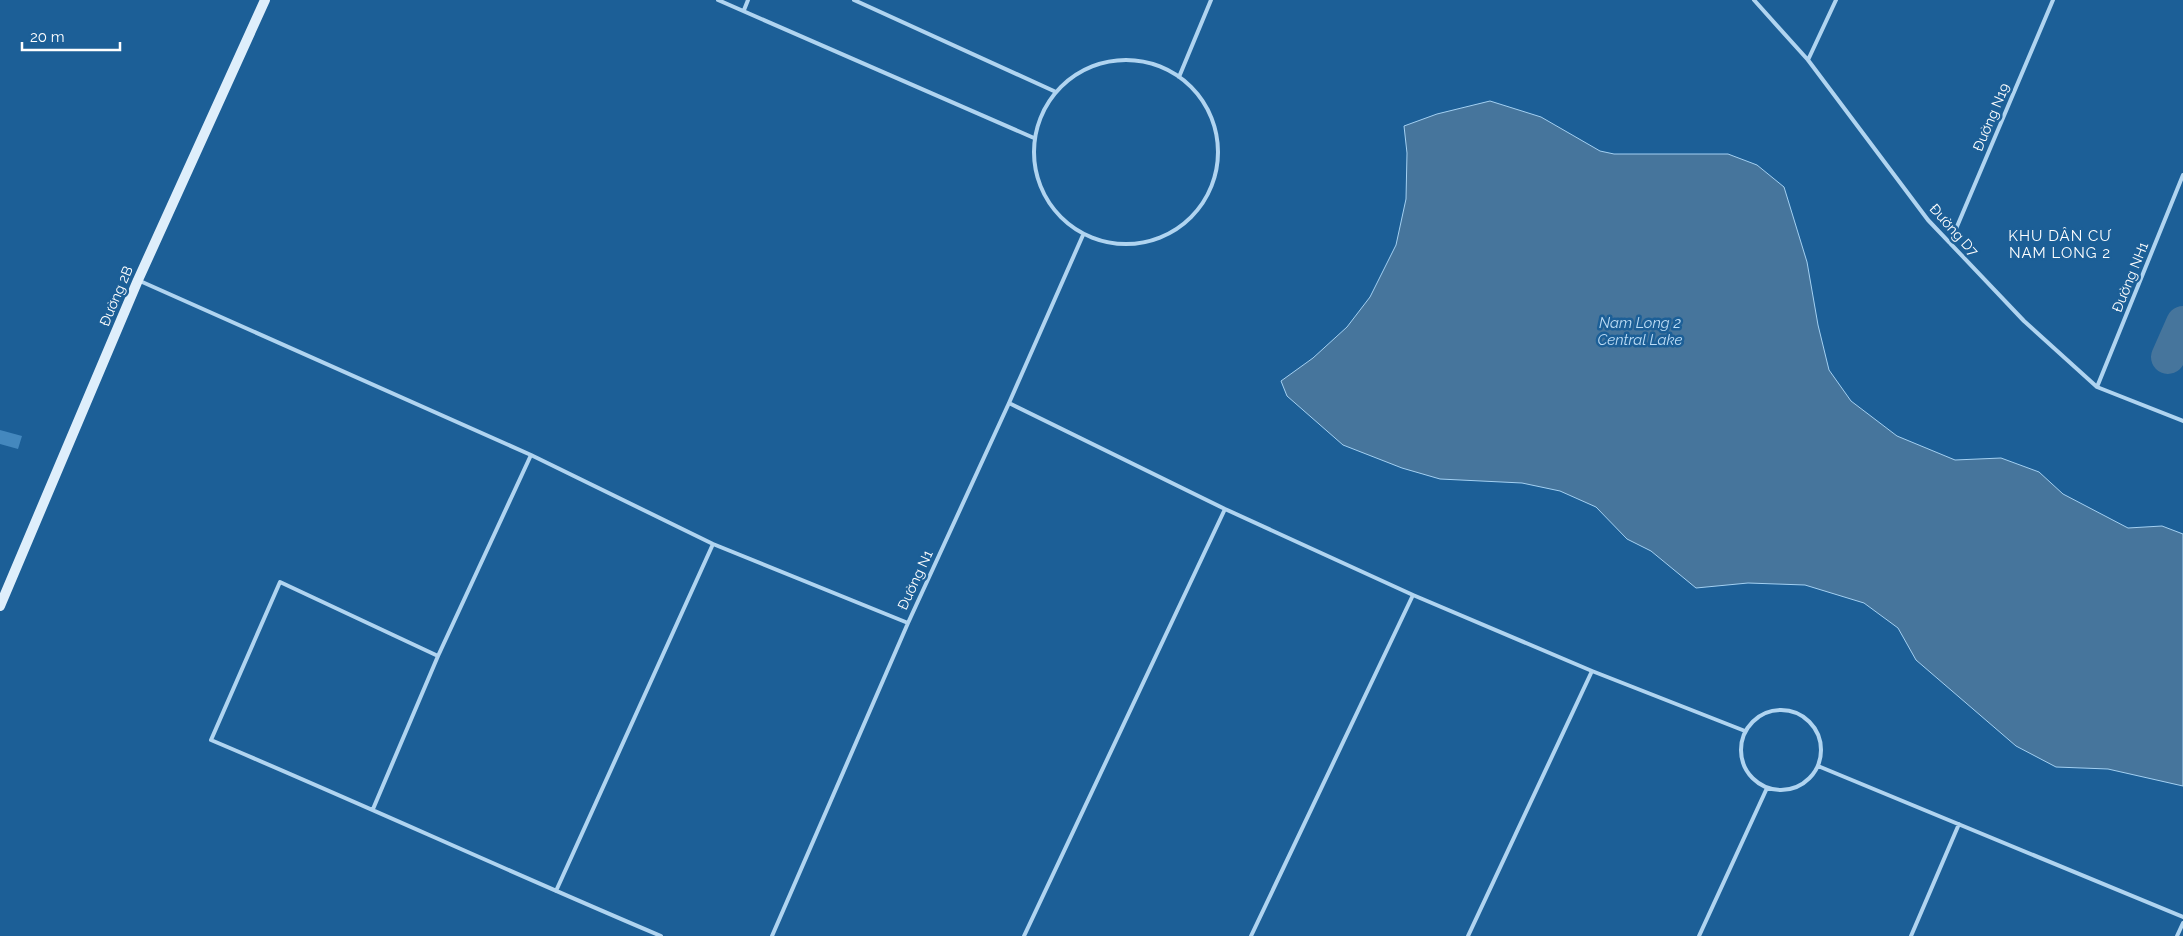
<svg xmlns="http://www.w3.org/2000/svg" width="2183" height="936" font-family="Raleway,sans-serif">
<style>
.water{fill:#46759c;stroke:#a3d0f2}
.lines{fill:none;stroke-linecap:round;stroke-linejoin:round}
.canal{stroke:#46759c;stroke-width:34}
.building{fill:#4488be}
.lane{stroke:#b0d4f0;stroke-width:4}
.secondary{stroke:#deeefb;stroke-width:10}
.labels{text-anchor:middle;stroke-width:5;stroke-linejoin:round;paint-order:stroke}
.street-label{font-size:14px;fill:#fff;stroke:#1c5f97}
.neighbourhood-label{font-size:15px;letter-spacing:1px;fill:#fff;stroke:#1c5f97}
.water-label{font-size:15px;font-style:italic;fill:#bdddf6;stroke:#1c5f97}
</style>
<rect width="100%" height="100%" fill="#1c5f97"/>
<path class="water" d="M1490,101L1541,117L1600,151L1614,154H1728L1757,165L1784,187L1807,262L1818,325L1829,370L1851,401L1897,436L1955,460L2001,458L2039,472L2063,494L2128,528L2162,526L2183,534V786L2108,769L2056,767L2016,746L1916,660L1898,628L1864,603L1805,585L1748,583L1696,588L1651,551L1627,539L1596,507L1560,491L1522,483L1440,479L1402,468L1343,445L1287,396L1281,381L1313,358L1347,327L1370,297L1396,245L1406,199L1407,153L1404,126L1437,114Z"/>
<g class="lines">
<path class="canal" d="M2168,357L2183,323"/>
</g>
<path class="building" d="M0,430L22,436L18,449L0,444Z"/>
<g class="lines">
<path class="lane" d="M718,0L1034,138
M854,0L1056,92
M1754,0L1808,60L1928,220L2024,321L2097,387L2183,421
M744,10L748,0
M1034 152a92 92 0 1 1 184 0a92 92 0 1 1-184 0Z
M1808,60L1836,0
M1179,77L1211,0
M1950,243L2053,0
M140,281L531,455L713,544L908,623
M2097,387L2183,175
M1009,403L1225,509L1413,595L1592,671L1468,936
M531,455L438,656L280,582L211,740C362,804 510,872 661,936
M1592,671L1745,731
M1741 750a40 40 0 1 1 80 0a40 40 0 1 1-80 0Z
M1818,766L2183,917
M373,809L438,656
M556,891L713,544
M772,936L908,623L1009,403L1083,235
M1024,936L1225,509
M1251,936L1413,595
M1699,936L1767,788
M1911,936L1959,824
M2177,936L2183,923"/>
<path class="secondary" d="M0,606L138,280L265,0"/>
</g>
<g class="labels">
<g class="street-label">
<text transform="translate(1991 117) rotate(-67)" y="5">Đường N19</text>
<text transform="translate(1954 230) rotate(48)" y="5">Đường D7</text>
<text transform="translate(2130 277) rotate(-68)" y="5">Đường NH1</text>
<text transform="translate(116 296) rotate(-67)" y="5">Đường 2B</text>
<text transform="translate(915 580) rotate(-65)" y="5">Đường N1</text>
</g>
<g class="neighbourhood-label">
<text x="2060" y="241">KHU DÂN CƯ<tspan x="2060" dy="17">NAM LONG 2</tspan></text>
</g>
<g class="water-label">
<text x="1640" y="328">Nam Long 2<tspan x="1640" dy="17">Central Lake</tspan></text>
</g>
</g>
<path d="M22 42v8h98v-8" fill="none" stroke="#ffffff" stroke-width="2.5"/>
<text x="30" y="42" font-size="15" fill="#ffffff" stroke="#1c5f97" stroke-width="4" paint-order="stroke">20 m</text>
</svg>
